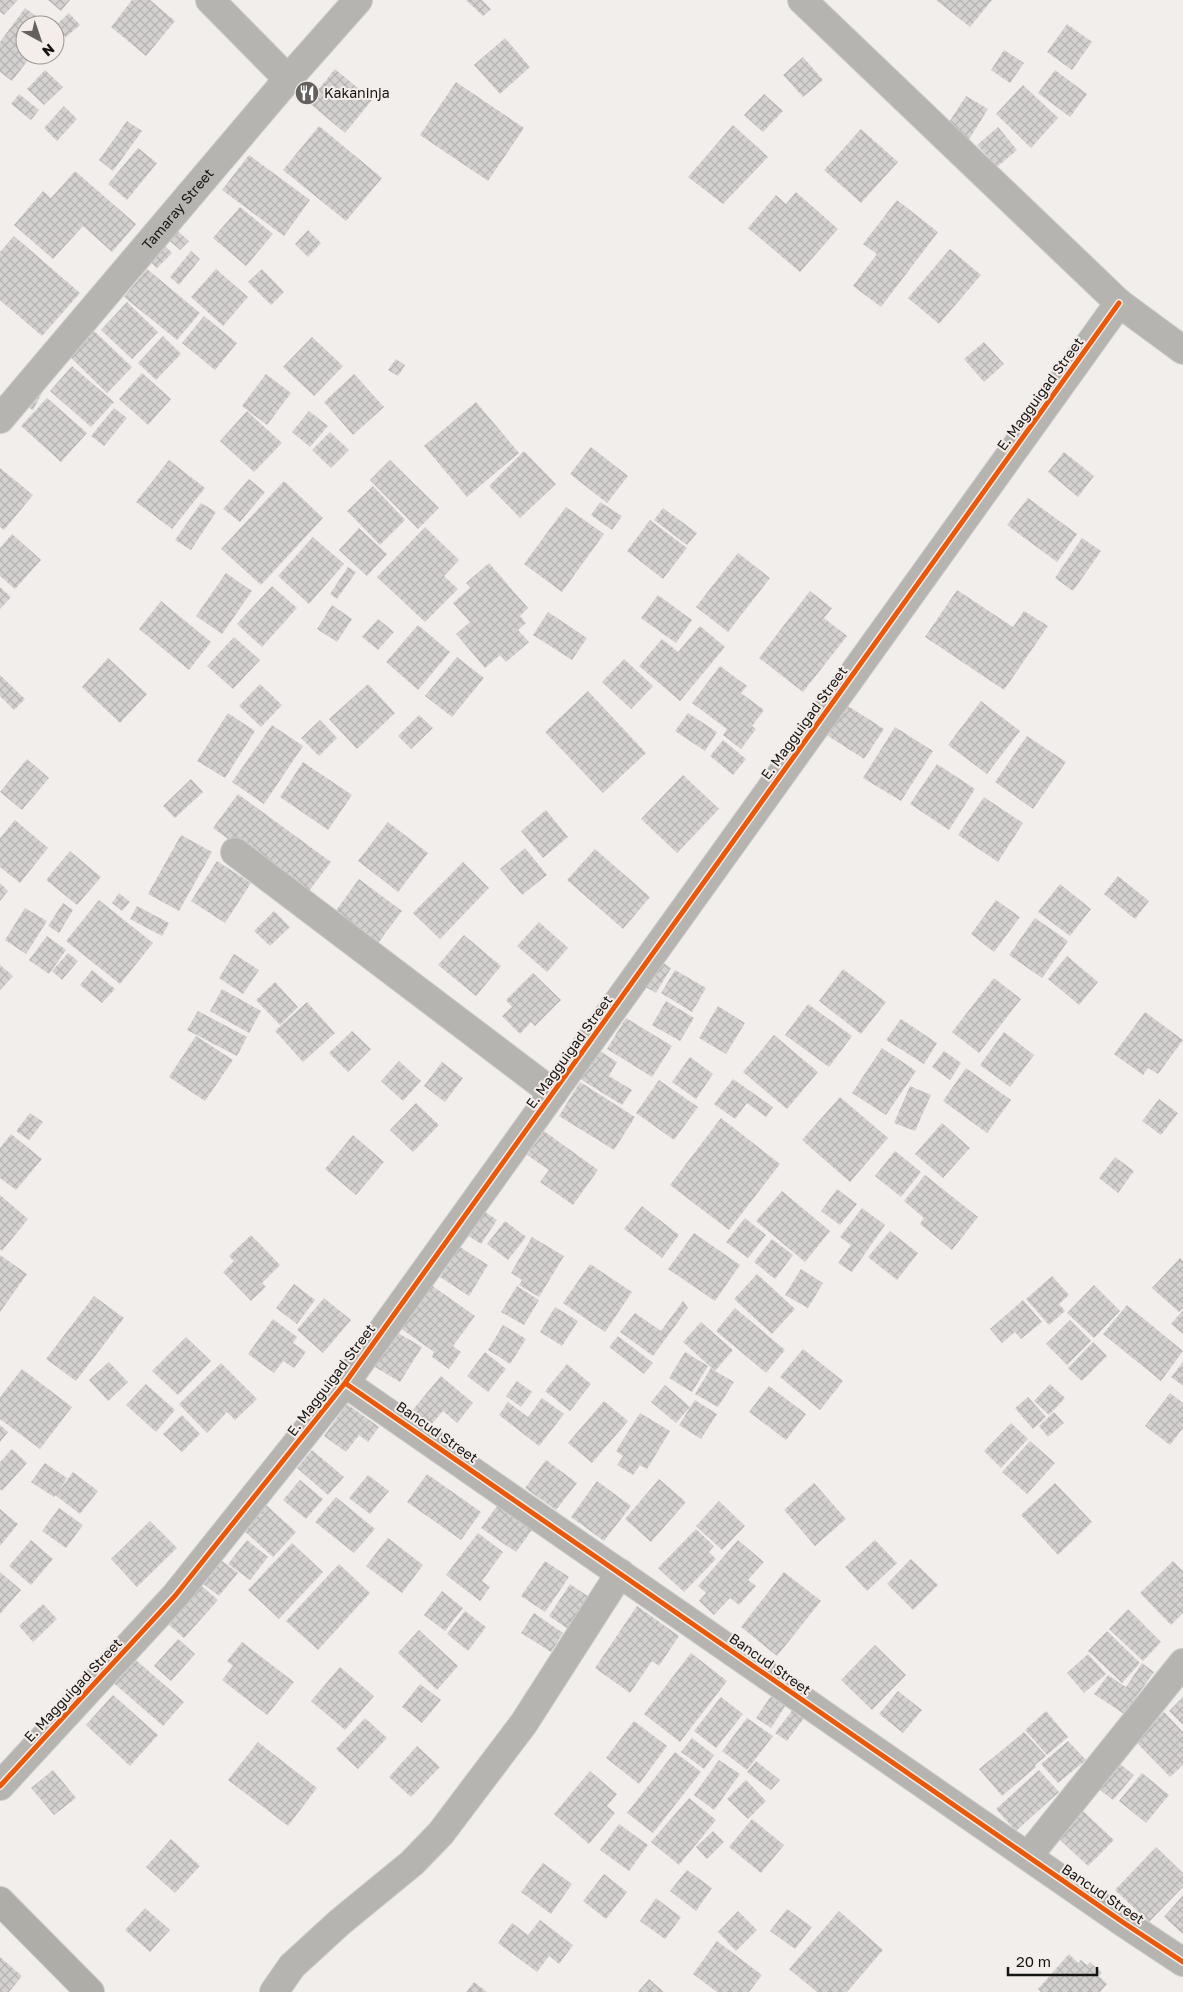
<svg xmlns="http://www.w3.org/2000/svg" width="1183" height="1992" font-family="'Golos Text',sans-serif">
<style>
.building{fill:url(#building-cross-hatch)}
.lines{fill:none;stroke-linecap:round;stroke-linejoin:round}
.minor-casing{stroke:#cdcbca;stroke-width:30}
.major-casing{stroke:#cdcbca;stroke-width:30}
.minor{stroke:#b6b4b0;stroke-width:28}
.major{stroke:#aeada7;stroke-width:28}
.cycleway-casing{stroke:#f4ede9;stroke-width:8}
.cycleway{stroke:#e8590c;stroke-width:5}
.labels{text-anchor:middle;stroke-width:4;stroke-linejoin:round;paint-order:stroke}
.poi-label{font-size:14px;fill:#161412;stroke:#f4ede9;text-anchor:start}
.street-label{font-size:14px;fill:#161412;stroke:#f4ede9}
</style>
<defs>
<pattern id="building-cross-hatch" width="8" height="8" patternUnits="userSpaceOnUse" patternTransform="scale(1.25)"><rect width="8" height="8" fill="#d4d1d0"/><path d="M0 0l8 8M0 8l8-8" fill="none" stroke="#b5b3b2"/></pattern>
</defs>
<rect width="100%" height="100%" fill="#f1eeec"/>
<path class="building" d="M0,0H18L4,15L0,12Z
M48,0H70L61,11Z
M132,0H150L175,21L146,56L111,27Z
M466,0H482L491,9L483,16Z
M936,0H992L970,27Z
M25,8L48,25H25V55H32L12,81L0,72V42Z
M69,13L80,25L66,37L55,26Z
M1067,24L1092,42L1072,70L1047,52Z
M505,38L530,67L500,94L474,65Z
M1004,50L1024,63L1010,83L991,70Z
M803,57L823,80L803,97L783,75Z
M335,69L372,100L345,133L308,102Z
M45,70L63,87L44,105L27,89Z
M1055,70L1087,94L1070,117L1038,93Z
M456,82L524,128L488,181L420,135Z
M1023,85L1058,118L1031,148L996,114Z
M19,94L39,110L31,120L11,104Z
M764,94L783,111L763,132L744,115Z
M966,96L988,109L966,144L944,130Z
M64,106L77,119L57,141L44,128Z
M127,121L142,131L113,171L99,160Z
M733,125L768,157L723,204L688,177Z
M319,126L382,178L346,221L283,170Z
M998,127L1017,150L997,167L977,145Z
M861,129L898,162L861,203L824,170Z
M138,148L157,163L127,200L108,184Z
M249,155L310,200L284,236L222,190Z
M75,171L136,224L112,252L83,226L53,259L14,225L43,191L51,198Z
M796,192L838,229L800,272L748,228L776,195L786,204Z
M897,200L938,232L881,307L853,286L877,254L863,244Z
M240,207L273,234L246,266L213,238Z
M172,226L189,241L180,250L163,235Z
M308,230L321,243L308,257L295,244Z
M14,236L80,293L42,336L0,300V252Z
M161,242L172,253L157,268L146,258Z
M950,249L981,275L939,324L908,298Z
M191,251L200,259L179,285L170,277Z
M147,269L200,313L177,340L124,297Z
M216,269L248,297L223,326L191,297Z
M262,269L284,292L271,305L248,282Z
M127,302L158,332L132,359L101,330Z
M204,316L237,343L215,370L182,343Z
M89,326L132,367L107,393L64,351Z
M163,336L181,354L156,380L138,363Z
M312,337L343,366L314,396L283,367Z
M984,342L1004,364L984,382L964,359Z
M396,359L405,365L398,376L388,370Z
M72,366L114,402L91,427L50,391Z
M142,373L171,399L148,425L119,399Z
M266,374L291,393L267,425L242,406Z
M354,374L384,407L353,435L324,402Z
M32,387L42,393L33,410L22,403Z
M47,398L87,433L61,462L21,426Z
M476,402L519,453L467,497L424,446Z
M114,408L127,418L104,446L91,436Z
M247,411L282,443L254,472L220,441Z
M309,411L328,426L310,447L292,432Z
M330,432L349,450L331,468L312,450Z
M591,447L628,476L607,503L570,474Z
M524,451L556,484L520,518L489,486Z
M1064,452L1094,476L1078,497L1048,472Z
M169,460L205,488L172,529L136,502Z
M390,460L439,508L418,529L370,480Z
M0,468L33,495L4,530L0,527Z
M249,479L265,492L240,522L223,509Z
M284,481L323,518L261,585L221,549Z
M373,486L405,520L380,545L347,511Z
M1028,498L1077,534L1057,562L1007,525Z
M600,502L622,516L612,530L591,515Z
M201,503L216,512L191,550L175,540Z
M566,507L604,534L562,592L524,564Z
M663,508L697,533L687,545L654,520Z
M650,520L687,548L663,579L627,551Z
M425,527L459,560L444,576L458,589L425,622L377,577Z
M359,528L387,554L367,576L339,550Z
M12,534L41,560L15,589L0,576V548Z
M313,537L344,564L309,604L278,576Z
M1082,538L1101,551L1073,591L1055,578Z
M738,553L770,578L728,632L696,607Z
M489,563L528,608L520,616L526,623L518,630L529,642L506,662L500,655L485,668L456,634L470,622L453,603L470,588L466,583Z
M348,567L356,572L337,599L330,594Z
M226,573L252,591L222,634L196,616Z
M272,586L297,608L262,647L237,624Z
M0,587L11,597L0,609Z
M957,590L1013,627L1024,611L1048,626L1004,690L925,637Z
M810,591L832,608L824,618L847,636L803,692L759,658Z
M658,595L692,620L676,643L641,618Z
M161,601L211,642L189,670L139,629Z
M332,605L352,619L337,642L317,629Z
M548,612L587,638L572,660L533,635Z
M378,619L394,632L378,650L362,637Z
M418,625L450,652L418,690L386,662Z
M700,626L725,647L680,701L639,666L662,639L678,652Z
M234,637L260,660L233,689L207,666Z
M457,657L484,678L452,717L425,696Z
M108,658L147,694L120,723L82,687Z
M624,659L653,686L631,709L602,682Z
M720,666L747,686L741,693L764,710L752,726L756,729L741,749L723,735L727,729L692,703Z
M0,675L25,699L14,710L0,696Z
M260,684L282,705L261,727L239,706Z
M368,684L395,713L357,749L329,719Z
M588,691L646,753L603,793L545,732Z
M981,701L1020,731L987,774L948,745Z
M845,704L884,729L864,759L825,734Z
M228,713L255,731L225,778L197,761Z
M688,713L717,732L705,751L675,731Z
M419,715L433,728L411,749L398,736Z
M320,720L337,738L319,756L301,738Z
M272,725L303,746L264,804L232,782Z
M895,727L933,751L901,801L863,778Z
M1027,736L1066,762L1033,809L995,782Z
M723,740L746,759L733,775L710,756Z
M27,759L49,778L22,810L0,792Z
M303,762L352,795L328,830L280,797Z
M937,764L975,789L949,830L910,804Z
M683,775L719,809L677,853L641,819Z
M191,779L203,792L175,818L163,806Z
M238,794L331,862L305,896L213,828Z
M984,797L1023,823L998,862L958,835Z
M546,810L568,837L543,858L521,831Z
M15,820L48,848L20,883L0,867V838Z
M388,822L428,853L398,892L358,861Z
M181,835L212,852L179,911L148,894Z
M525,848L547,875L522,895L500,869Z
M595,849L650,897L623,929L567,880Z
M70,851L101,877L77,905L46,880Z
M217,861L251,883L225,923L191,901Z
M463,862L489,888L440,939L413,913Z
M1118,876L1149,901L1135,919L1104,894Z
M359,879L402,911L378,943L335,912Z
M0,883L8,891L0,901Z
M1060,884L1091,909L1070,936L1038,912Z
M119,893L130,902L122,911L112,903Z
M99,900L153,943L120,984L66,941Z
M996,900L1020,917L994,952L971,934Z
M63,903L73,910L59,933L48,926Z
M137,906L169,923L162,936L130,919Z
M25,908L47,921L26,954L5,940Z
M274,911L290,927L270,946L254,931Z
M1035,918L1068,941L1042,978L1009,955Z
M539,922L568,948L547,972L517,946Z
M464,935L501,966L476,996L438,965Z
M47,936L66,950L49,974L29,960Z
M68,953L78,961L62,980L52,971Z
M234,954L259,970L243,994L219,978Z
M1067,956L1098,982L1079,1005L1048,979Z
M654,957L671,968L656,993L638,983Z
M0,965L13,976L0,990Z
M843,969L886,1002L861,1034L819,1001Z
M92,970L115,989L102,1003L80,985Z
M675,970L706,988L692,1012L661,993Z
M533,973L561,1000L535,1026L531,1022L520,1034L502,1016L512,1007L506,1000Z
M994,978L1021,999L979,1053L952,1032Z
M275,982L298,1007L280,1025L256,1000Z
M222,989L261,1011L249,1033L210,1011Z
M666,1001L694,1018L680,1041L652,1025Z
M307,1002L335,1033L303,1062L275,1031Z
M808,1004L852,1036L829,1067L785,1035Z
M718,1006L745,1023L726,1054L699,1038Z
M198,1011L247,1037L237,1056L187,1030Z
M1145,1012L1183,1040L1158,1074L1148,1068L1143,1075L1114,1054Z
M626,1018L672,1046L652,1077L607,1049Z
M901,1019L937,1043L924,1064L886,1040Z
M352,1031L371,1049L348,1072L329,1053Z
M1004,1032L1034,1055L1010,1087L980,1065Z
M774,1035L818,1072L787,1109L743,1072Z
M196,1036L233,1060L205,1101L169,1077Z
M595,1048L617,1062L609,1076L632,1090L622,1105L577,1077Z
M882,1048L916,1071L886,1115L852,1093Z
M944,1051L961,1063L950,1080L932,1067Z
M690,1057L713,1074L696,1099L672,1082Z
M399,1061L421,1081L403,1101L381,1081Z
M442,1062L463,1078L445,1102L424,1086Z
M966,1068L1011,1100L987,1133L943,1101Z
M733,1079L773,1107L766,1117L747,1103L735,1119L714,1104Z
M659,1080L698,1107L674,1140L636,1113Z
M580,1082L635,1117L614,1150L559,1116Z
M910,1086L931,1095L915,1131L894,1123Z
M840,1097L888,1138L850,1182L802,1140Z
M1159,1099L1178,1113L1161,1135L1142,1121Z
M416,1103L439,1125L413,1152L390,1130Z
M30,1113L43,1122L29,1140L16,1131Z
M721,1118L780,1164L729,1230L670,1185Z
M942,1123L970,1148L943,1178L915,1154Z
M544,1131L598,1170L573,1205L540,1182L549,1170L527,1155Z
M11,1134L42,1159L16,1190L0,1178V1148Z
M353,1135L384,1162L356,1195L325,1169Z
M895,1151L921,1172L901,1197L875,1176Z
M1115,1157L1134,1171L1118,1193L1099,1178Z
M925,1175L978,1217L952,1250L920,1224L924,1218L904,1201Z
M837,1189L857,1204L840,1225L821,1211Z
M782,1191L830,1231L805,1262L756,1221Z
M0,1195L28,1219L2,1251L0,1249Z
M642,1206L679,1235L662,1258L624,1229Z
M478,1207L497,1220L481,1244L462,1232Z
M862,1208L885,1225L852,1272L838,1263L851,1245L840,1237Z
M745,1218L766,1235L748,1258L726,1242Z
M505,1221L526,1237L508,1260L487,1244Z
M890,1231L918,1253L897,1280L868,1257Z
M694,1233L740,1265L715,1301L668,1269Z
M251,1235L280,1265L262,1283L266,1287L251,1301L223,1272L234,1261L229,1256Z
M532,1237L564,1256L539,1297L519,1285L522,1280L511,1273Z
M772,1239L793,1255L775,1279L754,1262Z
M460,1247L488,1265L469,1296L440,1277Z
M0,1255L27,1274L0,1312Z
M1180,1258L1183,1261V1308L1179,1312L1152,1288Z
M590,1264L632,1292L605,1332L563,1303Z
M801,1269L823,1283L808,1308L785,1295Z
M757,1274L795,1309L772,1334L734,1299Z
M1052,1276L1069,1295L1059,1304L1065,1311L1049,1325L1026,1299Z
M424,1280L475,1316L453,1346L461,1352L449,1369L432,1357L434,1352L393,1323Z
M294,1284L315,1300L297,1324L276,1308Z
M1094,1285L1120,1311L1094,1338L1067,1313Z
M517,1286L539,1300L524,1325L501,1312Z
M94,1296L124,1318L76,1381L46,1359Z
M324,1298L351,1320L323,1353L297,1330Z
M1023,1300L1042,1322L1021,1339L1015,1332L1002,1343L990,1329Z
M683,1301L688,1308L653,1356L620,1332L635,1313L661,1331Z
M1127,1305L1183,1351L1161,1381L1103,1334Z
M555,1307L578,1321L562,1346L540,1332Z
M735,1308L785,1350L766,1373L716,1331Z
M1183,1310V1334L1171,1324Z
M273,1319L297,1337L293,1343L306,1352L294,1368L283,1361L274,1373L248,1354Z
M1070,1320L1091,1341L1067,1365L1046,1344Z
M701,1322L733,1350L715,1371L734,1382L718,1407L695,1394L711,1368L715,1371L683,1342Z
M503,1325L526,1339L510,1364L488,1350Z
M391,1329L422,1347L400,1382L370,1364Z
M618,1336L653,1363L644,1374L609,1347Z
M186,1337L211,1361L178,1395L152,1371Z
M1093,1342L1107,1356L1082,1381L1068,1368Z
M803,1349L843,1381L820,1410L780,1377Z
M485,1352L506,1369L488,1392L467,1376Z
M685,1352L708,1366L692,1392L669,1378Z
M109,1362L128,1382L108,1401L89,1380Z
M1183,1362V1386L1171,1377Z
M221,1363L257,1399L235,1420L227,1412L207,1433L179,1404Z
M567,1364L591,1384L570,1411L545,1391Z
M22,1369L72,1407L40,1449L0,1419V1397Z
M441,1376L473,1403L457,1423L443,1411L429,1427L411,1412Z
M517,1381L532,1392L521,1407L506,1396Z
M146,1384L175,1410L156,1432L126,1405Z
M1050,1384L1065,1398L1049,1415L1034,1401Z
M665,1385L690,1407L676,1423L651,1402Z
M769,1386L806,1414L786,1440L749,1412Z
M1170,1393L1183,1403V1428L1170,1445L1145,1426Z
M1028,1397L1046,1417L1033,1429L1015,1408Z
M542,1398L564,1414L539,1446L499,1415L508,1402L528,1417Z
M695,1400L717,1414L701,1439L679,1425Z
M604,1401L628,1421L592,1463L568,1443Z
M347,1404L379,1427L368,1442L359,1435L346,1452L324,1436Z
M1054,1412L1064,1423L1048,1437L1039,1426Z
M640,1413L670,1431L647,1469L640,1465L633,1475L617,1465L623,1456L616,1451Z
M182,1415L200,1434L182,1452L163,1434Z
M1011,1423L1028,1439L1001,1468L984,1451Z
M0,1425L8,1432L0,1442Z
M1030,1441L1055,1463L1027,1494L1002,1472Z
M12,1449L27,1463L2,1491L0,1489V1462Z
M312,1450L344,1477L328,1495L297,1468Z
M546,1460L577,1483L556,1510L525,1488Z
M45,1463L67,1478L58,1492L73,1472L98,1491L80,1514L55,1495L54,1497L31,1482Z
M427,1474L481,1512L461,1540L407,1502Z
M368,1475L389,1491L370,1514L349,1498Z
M659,1479L686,1502L651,1542L625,1519Z
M300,1480L323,1499L306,1519L283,1500Z
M597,1481L631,1506L604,1541L571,1517Z
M814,1483L846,1519L815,1546L784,1510Z
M1055,1483L1092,1522L1058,1555L1021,1515Z
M336,1497L375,1529L354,1553L315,1522Z
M719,1501L745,1526L722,1550L696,1526Z
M265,1504L296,1532L273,1557L242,1529Z
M497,1506L532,1530L516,1552L481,1528Z
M59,1508L83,1525L66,1548L42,1531Z
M0,1509L18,1524L0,1546Z
M150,1521L177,1548L137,1587L111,1559Z
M696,1529L714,1546L709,1552L716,1559L684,1592L658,1568Z
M478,1533L503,1552L482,1581L490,1587L480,1601L446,1575Z
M388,1538L423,1565L402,1593L366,1566Z
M31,1540L53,1559L31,1585L9,1566Z
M247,1540L268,1557L250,1580L228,1564Z
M738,1540L764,1562L748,1580L756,1586L739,1605L730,1598L714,1615L699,1601L706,1593L698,1586Z
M875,1540L897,1563L867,1591L845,1567Z
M292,1543L323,1572L279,1619L248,1590Z
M217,1557L238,1573L219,1596L198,1580Z
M911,1559L938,1585L913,1610L887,1584Z
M545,1561L569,1577L545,1612L521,1596Z
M1173,1561L1183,1571V1613L1171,1625L1140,1593Z
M339,1564L370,1593L318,1650L286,1621Z
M0,1572L21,1590L0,1614Z
M784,1572L821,1601L777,1656L741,1627Z
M195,1580L218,1600L184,1638L160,1617Z
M570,1584L589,1597L568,1629L549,1616Z
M442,1591L463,1608L445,1631L424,1615Z
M43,1604L57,1619L33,1642L19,1626Z
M637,1606L679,1636L659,1666L652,1661L630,1693L595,1668Z
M1128,1609L1161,1642L1143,1661L1109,1629Z
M465,1611L486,1627L468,1651L447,1634Z
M534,1613L563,1633L551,1652L521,1633Z
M419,1630L458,1666L437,1690L398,1653Z
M1107,1631L1140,1663L1122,1683L1088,1651Z
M178,1639L195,1654L171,1681L154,1666Z
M242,1642L294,1682L267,1715L222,1680L233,1666L227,1661Z
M875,1645L906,1675L872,1710L841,1680Z
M691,1653L727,1681L680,1742L644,1714Z
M129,1654L184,1702L163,1726L108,1678Z
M1088,1654L1106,1674L1084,1693L1067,1673Z
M1142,1663L1154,1672L1124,1714L1094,1694L1108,1675L1126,1687Z
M340,1667L374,1696L345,1730L311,1701Z
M420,1684L441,1700L422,1723L402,1707Z
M898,1691L922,1710L903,1733L879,1714Z
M113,1695L158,1735L130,1766L86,1725Z
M771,1696L786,1705L771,1728L756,1718Z
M721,1697L743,1714L716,1748L694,1731Z
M1183,1697V1725L1169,1711Z
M794,1708L805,1717L787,1741L775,1733Z
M1046,1711L1068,1737L1047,1755L1025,1730Z
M1164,1712L1183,1732V1765L1170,1777L1135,1741Z
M365,1718L387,1738L358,1769L336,1749Z
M747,1718L773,1736L747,1770L722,1751Z
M634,1721L667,1746L639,1784L606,1758Z
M1024,1732L1046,1756L1035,1765L1036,1767L1002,1796L979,1769Z
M692,1738L714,1755L704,1769L681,1752Z
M1068,1741L1086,1760L1058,1783L1041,1764Z
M258,1742L317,1788L288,1826L228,1780Z
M417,1746L440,1767L411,1797L389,1777Z
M675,1752L701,1772L653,1833L627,1813Z
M1111,1757L1134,1775L1113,1800L1091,1783Z
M719,1760L740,1774L714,1810L694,1795Z
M756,1761L780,1780L771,1790L747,1772Z
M53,1770L76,1798L54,1815L31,1788Z
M1039,1770L1059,1792L1016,1831L996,1809Z
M590,1771L617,1794L607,1806L615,1813L589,1844L554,1814Z
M1142,1773L1169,1795L1146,1823L1119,1801Z
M746,1780L766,1801L748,1819L727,1799Z
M689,1798L716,1820L679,1865L651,1842Z
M1082,1810L1114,1840L1088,1866L1057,1837Z
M752,1819L784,1845L761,1873L729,1847Z
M619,1824L648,1845L629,1871L600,1850Z
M713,1831L724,1842L707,1859L696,1847Z
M171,1839L200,1866L175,1893L146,1867Z
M1156,1847L1183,1873V1887L1149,1922L1115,1890Z
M543,1863L572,1884L551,1914L521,1892Z
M687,1870L712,1888L696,1911L670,1891Z
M604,1874L627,1892L606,1919L583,1901Z
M1183,1895V1934L1164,1917Z
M656,1898L681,1917L665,1939L640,1921Z
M145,1908L170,1930L150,1952L125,1930Z
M787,1909L812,1927L795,1949L770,1931Z
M738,1911L757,1930L736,1951L718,1932Z
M839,1911L883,1950L847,1992H817L789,1969Z
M540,1920L573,1945L559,1964L549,1956L537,1972L498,1943L512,1923L528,1935Z
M717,1941L762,1975L749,1992H717L693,1974Z
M1069,1954L1078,1963L1081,1960L1087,1965L1090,1962L1102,1973L1099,1976L1107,1984L1100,1992H1041L1038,1989Z
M0,1957L22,1976L9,1992H0Z
M649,1979L664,1992H638Z
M474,1982L487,1992H466Z"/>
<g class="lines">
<g class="minor-casing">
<g id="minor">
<path d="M210,0L288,79"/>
<path d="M802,0L1119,303L1183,350"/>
<path id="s1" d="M0,419L288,79L358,0"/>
<path d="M235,852L553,1093"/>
<path d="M345,1383L1124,1923L1183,1962"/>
<path d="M0,1786L175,1596L345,1383L1119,303"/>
<path d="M1028,1856L1183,1663"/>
<path d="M274,1992L292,1966L340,1922L412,1863L441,1833L524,1723L620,1573"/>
</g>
</g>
<g class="major-casing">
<path id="major" d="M0,1901L90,1992"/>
</g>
<use href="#minor" class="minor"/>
<use href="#major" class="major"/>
<g class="cycleway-casing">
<path id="cycleway" d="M345,1383L1124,1923L1183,1962
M0,1786L175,1596L345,1383L1119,303"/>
</g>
<use href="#cycleway" class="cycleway"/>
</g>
<defs>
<g id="restaurant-disc" transform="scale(1.25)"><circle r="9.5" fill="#63605e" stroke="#f4ede9"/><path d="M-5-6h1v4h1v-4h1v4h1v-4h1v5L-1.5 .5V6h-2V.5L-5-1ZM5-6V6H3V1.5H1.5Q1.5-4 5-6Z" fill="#fff"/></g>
</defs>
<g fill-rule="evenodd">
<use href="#restaurant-disc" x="307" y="93"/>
</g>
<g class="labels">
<g class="poi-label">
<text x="324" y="98">Kakaninja</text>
</g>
<g class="street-label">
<text dy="5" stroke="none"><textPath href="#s1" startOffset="275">Tamaray Street</textPath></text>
<text transform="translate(1040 394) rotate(-54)" y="5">E. Magguigad Street</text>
<text transform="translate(804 723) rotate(-54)" y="5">E. Magguigad Street</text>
<text transform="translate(569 1052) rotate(-54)" y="5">E. Magguigad Street</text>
<text transform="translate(331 1380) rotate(-53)" y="5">E. Magguigad Street</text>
<text transform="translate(437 1432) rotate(35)" y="5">Bancud Street</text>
<text transform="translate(770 1664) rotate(35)" y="5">Bancud Street</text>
<text transform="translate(73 1690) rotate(-47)" y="5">E. Magguigad Street</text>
<text transform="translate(1103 1894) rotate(34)" y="5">Bancud Street</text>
</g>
</g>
<g transform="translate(40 40) rotate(140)"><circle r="24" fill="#f4ede9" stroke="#9b9693"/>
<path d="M0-4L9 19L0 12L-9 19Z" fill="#63605e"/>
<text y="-8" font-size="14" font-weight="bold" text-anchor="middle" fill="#161412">N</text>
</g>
<path d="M1008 1967v8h89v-8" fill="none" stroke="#161412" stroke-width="2.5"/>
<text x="1016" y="1967" font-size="15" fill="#161412" stroke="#f4ede9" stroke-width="4" paint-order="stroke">20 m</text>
</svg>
